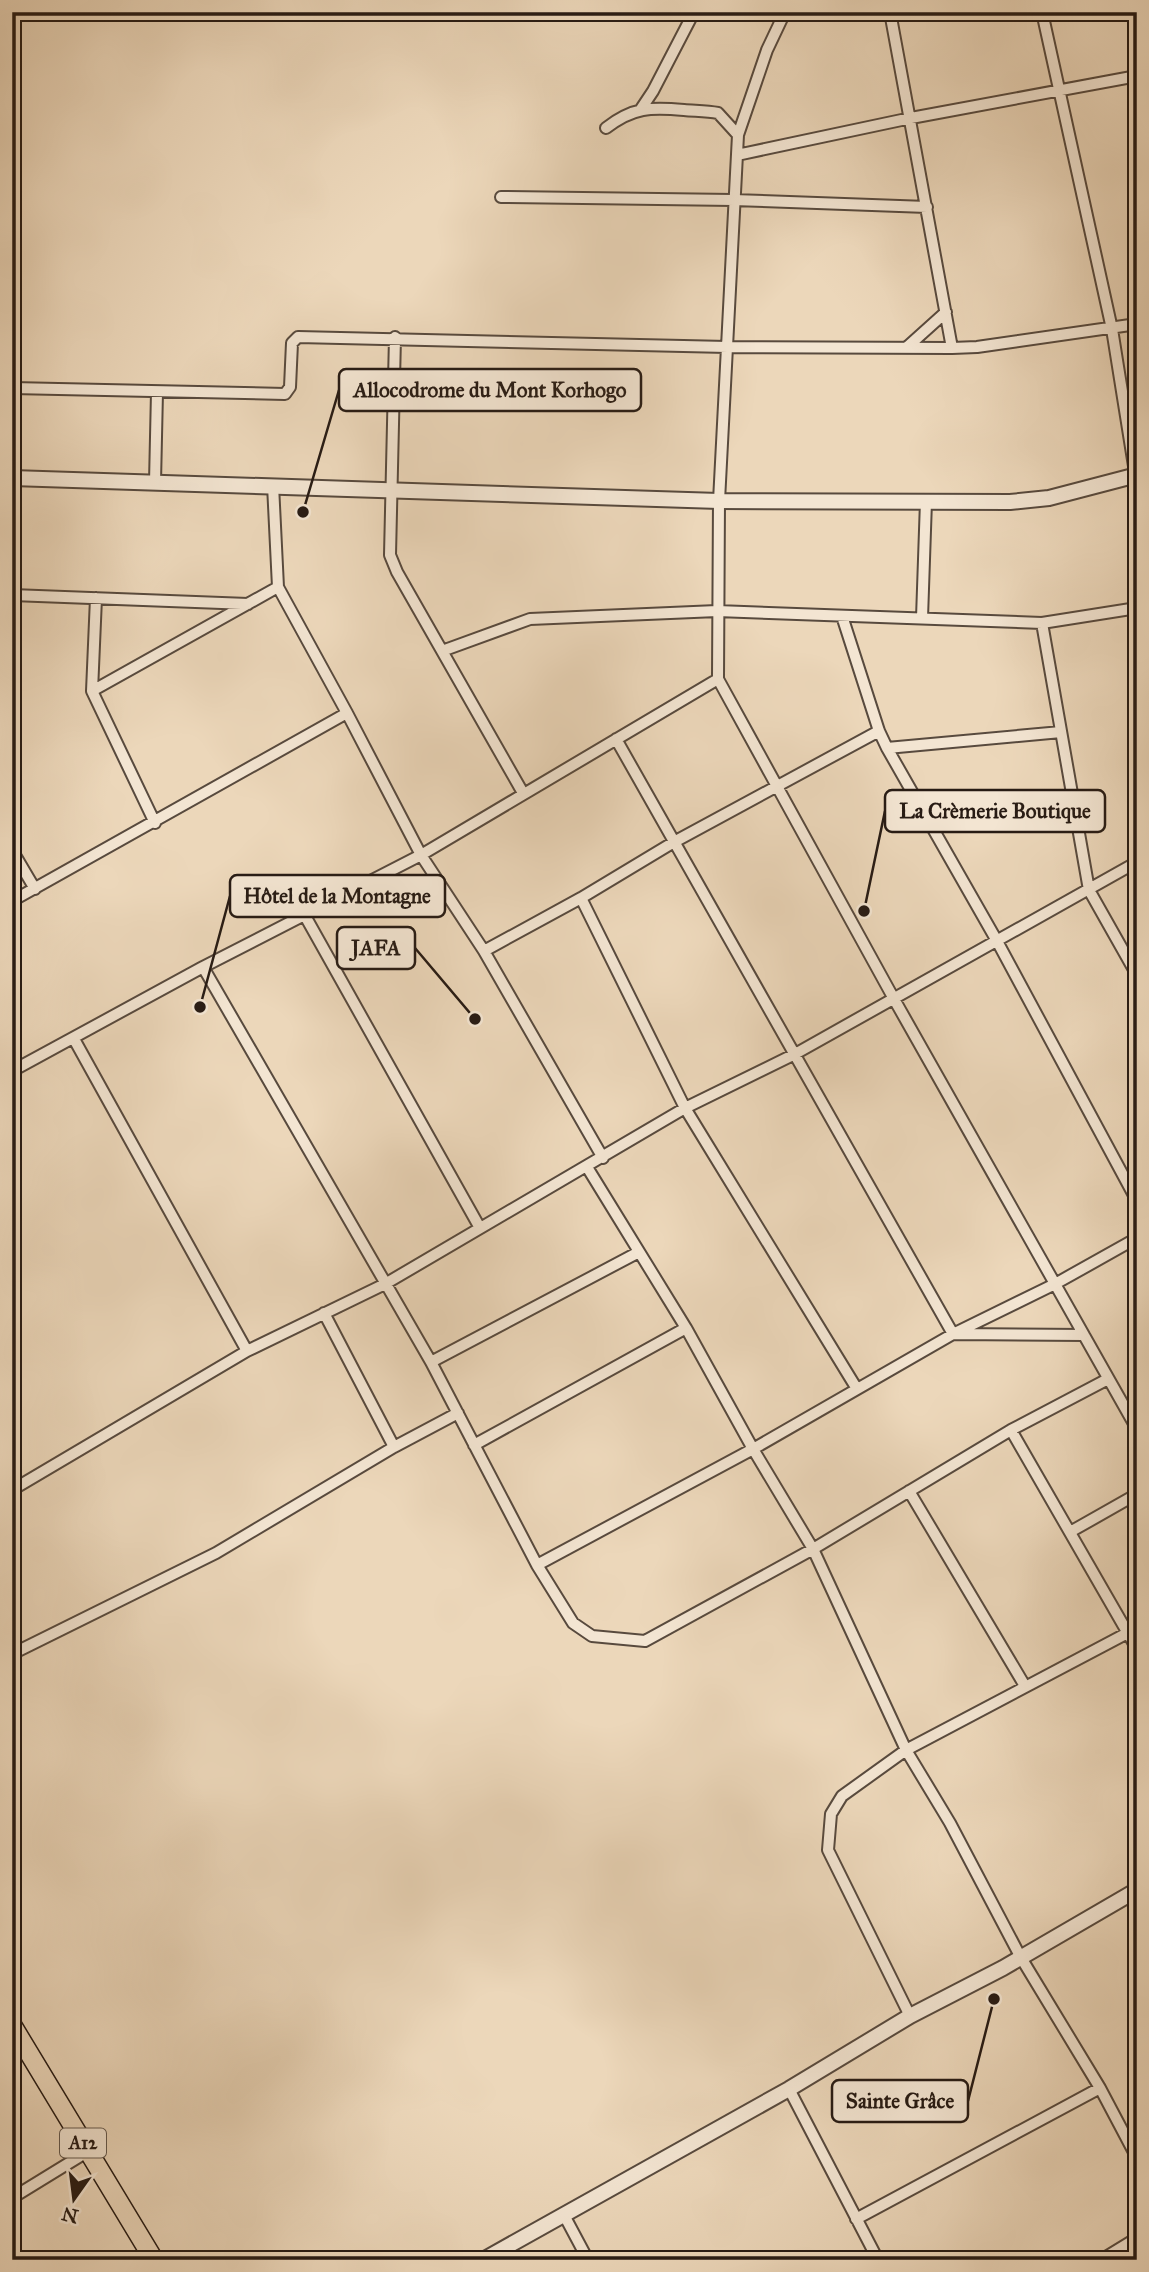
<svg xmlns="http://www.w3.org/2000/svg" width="1149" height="2272" font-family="'IM FELL Great Primer',serif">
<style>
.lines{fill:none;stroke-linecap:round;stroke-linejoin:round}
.minor-casing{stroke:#584a3e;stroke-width:14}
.tertiary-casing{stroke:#584a3e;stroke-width:18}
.primary-casing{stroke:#271b14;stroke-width:21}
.minor{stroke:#f3e5d2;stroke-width:10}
.tertiary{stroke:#f3e5d2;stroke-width:14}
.primary{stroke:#ecd7ba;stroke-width:18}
.labels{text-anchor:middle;stroke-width:6;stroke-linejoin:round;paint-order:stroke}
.shield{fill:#f3e5d2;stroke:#64584d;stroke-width:2}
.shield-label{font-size:18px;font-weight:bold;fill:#271b14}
.leader{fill:none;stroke:#271b14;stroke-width:2.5}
.callout-dot{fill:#271b14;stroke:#f3e5d2;stroke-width:2.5}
.callout{fill:#f3e5d2;stroke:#271b14;stroke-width:2.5}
.callout-label{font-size:21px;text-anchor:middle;font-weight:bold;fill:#271b14}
</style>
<rect width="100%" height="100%" fill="#ecd7ba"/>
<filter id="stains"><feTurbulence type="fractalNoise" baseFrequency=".00286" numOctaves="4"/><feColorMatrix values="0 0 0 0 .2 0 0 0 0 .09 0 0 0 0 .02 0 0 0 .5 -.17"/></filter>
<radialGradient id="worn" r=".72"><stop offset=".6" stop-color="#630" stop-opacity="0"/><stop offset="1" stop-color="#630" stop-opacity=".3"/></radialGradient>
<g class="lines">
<g class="minor-casing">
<path id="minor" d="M785,12L767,50L738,135L719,501L718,679L894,999L1137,1429
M890,12L952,348
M1042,12L1112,329L1137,485
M641,109L653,91L694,12
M606,128C633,107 651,107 684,110C695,111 707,111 718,113L738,135
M737,155L911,118L1137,76
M501,197L733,200L927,207
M395,337L390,555L397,572L523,793
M906,348L946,312
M12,388L285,394L290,387L292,343L298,337L727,347L952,348L977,347L1137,324
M155,482L157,392
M273,485L278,587L347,713L421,855L484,951L603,1158
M12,595L248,604
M96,598L92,691L155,823
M842,616L879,731L887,748L997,941L1137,1201
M922,618L926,501
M1042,623L1089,890L1137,975
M442,651L530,619L717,611L1042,623L1137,608
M92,691L278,587
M616,739L953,1334L1084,1335
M887,748L1061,732
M12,850L35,889
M581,898L685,1108L857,1389
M12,901L347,713
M304,914L480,1228
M484,951L581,898L674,842L879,731
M203,967L431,1362L537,1565L573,1623L592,1636L645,1641L813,1549L1011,1430L1108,1379
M74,1039L247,1351
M12,1071L203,967L421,855L718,679
M587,1167L686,1328L753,1449L813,1549L906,1750L950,1823L1020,1956L1100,2088L1137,2158
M324,1313L394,1447
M431,1362L639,1252
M1011,1430L1137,1649
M474,1445L686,1328
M12,1490L247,1351L385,1284L685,1108L795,1054L1137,862
M909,1491L1025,1686
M1070,1532L1137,1494
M537,1565L753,1449L953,1334L1055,1284L1137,1238
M12,1654L216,1553L394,1447L458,1413
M910,2016L828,1850L831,1814L842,1796L906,1750L1137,1628
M789,2089L878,2260
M12,2198L82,2155
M564,2215L588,2260
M856,2219L1100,2088
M1101,2260L1137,2238"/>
</g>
<g class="tertiary-casing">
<path id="tertiary" d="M12,478L719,501L1010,502L1049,498L1137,475
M483,2260L789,2089L910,2016L1003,1968L1137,1890"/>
</g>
<g class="primary-casing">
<path id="primary" d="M12,2025L154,2260"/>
</g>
<use href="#minor" class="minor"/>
<use href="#tertiary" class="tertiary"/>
<use href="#primary" class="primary"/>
</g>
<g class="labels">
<rect class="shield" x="60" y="2128.5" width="46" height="29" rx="5"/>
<g class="shield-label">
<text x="83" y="2149">A12</text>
</g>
</g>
<path class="leader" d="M303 512L339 390M864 911L885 811M200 1007L230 896M475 1019L415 948M994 1999L968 2101"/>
<g class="callout-dot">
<circle cx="303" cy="512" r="7"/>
<circle cx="864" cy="911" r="7"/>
<circle cx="200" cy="1007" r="7"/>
<circle cx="475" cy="1019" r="7"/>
<circle cx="994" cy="1999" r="7"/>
</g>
<g class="callout">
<rect x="339" y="369" width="302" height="42" rx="7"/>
<rect x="885" y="790" width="220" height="42" rx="7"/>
<rect x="230" y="875" width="215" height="42" rx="7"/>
<rect x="337" y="927" width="78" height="42" rx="7"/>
<rect x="832" y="2080" width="136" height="42" rx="7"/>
</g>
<g class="callout-label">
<text x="490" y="397">Allocodrome du Mont Korhogo</text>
<text x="995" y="818">La Crèmerie Boutique</text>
<text x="337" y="903">Hôtel de la Montagne</text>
<text x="376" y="955">JAFA</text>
<text x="900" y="2108">Sainte Grâce</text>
</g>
<rect width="1149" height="2272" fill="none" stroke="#ecd7ba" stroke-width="42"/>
<rect x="14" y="14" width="1121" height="2244" fill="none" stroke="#271b14" stroke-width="3.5"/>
<rect x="21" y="21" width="1107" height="2230" fill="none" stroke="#271b14" stroke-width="2"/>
<g transform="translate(74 2199) rotate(194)" stroke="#f3e5d2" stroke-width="5" paint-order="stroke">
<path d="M0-5L12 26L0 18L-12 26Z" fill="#271b14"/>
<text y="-10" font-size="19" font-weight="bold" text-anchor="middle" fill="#271b14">N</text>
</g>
<rect width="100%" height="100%" filter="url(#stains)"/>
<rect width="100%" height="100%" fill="url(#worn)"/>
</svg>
